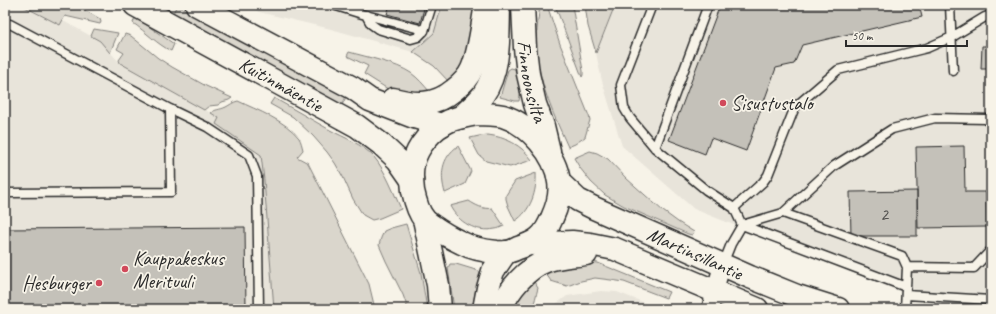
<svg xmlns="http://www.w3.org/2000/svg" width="996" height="314" font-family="Caveat,sans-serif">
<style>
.built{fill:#e8e4da}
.green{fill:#dad6cc;stroke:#82807c}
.building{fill:#c4c1b9;stroke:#2b2b2b}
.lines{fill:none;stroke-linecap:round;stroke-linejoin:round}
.service-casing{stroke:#2b2b2b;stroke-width:11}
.minor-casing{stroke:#2b2b2b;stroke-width:19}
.primary-casing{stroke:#2b2b2b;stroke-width:25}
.service{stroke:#f7f3e8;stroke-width:8}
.minor{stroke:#f7f3e8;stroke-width:16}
.primary{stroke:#f7f3e8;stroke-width:22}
.poi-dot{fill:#d1495b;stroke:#f7f3e8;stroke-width:1.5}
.labels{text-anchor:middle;stroke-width:3.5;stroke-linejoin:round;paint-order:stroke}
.number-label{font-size:18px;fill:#51504e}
.street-label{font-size:20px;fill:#2b2b2b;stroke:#f7f3e8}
.poi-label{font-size:20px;fill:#2b2b2b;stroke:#f7f3e8;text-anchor:start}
</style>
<rect width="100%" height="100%" fill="#f7f3e8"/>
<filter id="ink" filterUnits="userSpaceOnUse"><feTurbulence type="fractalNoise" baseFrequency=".025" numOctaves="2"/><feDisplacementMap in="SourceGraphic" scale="8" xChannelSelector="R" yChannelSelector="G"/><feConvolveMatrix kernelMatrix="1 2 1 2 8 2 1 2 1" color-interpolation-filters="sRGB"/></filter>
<g filter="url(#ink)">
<path class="built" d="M5,5H34L100,41L120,63L220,118L217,124L261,155L264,180L274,309H5Z
M246,5H442L434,33L413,52L331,29L259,12Z
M615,5H991V309H949L894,289L694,209L622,146L602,81L596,53Z
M601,291L617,292L645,303L654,309H549L567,296Z"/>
<path class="green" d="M21,5H76L100,19L101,22L100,24L65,16L60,25Z
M177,5L347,95L342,105L172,15Z
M442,5H476L467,54L460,69L449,82L434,66L413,52L434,33Z
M540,5H547L560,44L589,116L590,120L585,137L575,144L568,147C555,118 540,86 537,54C535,38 538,21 540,5Z
M555,5H572L583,71V75L582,77Z
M585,5H615L596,53L588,26Z
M135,17L174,44L171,51C157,44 146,32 133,23Z
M94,29L118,33L110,53L100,41L91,36Z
M125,34L131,36L158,58L172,67L206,86L232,98L229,100L222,102L218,105L209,106L204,110L120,63L119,60L124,53L117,49Z
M349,52C367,57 396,63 411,73C418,78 424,85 429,91L416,96L391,91L364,74L368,66L347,56Z
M511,68L515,69C517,80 522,90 519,101H515L500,97L508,70Z
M274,98C293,109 311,119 330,130C345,138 362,144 374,157C385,170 394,193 401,209L380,218L372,220L363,215L353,199L343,177L335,163L327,152L313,136L293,117L270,104Z
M238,101C257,110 286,121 299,138C301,141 302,146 303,150L297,157L308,163L369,284L375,309H274L264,180L261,155L216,124L219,118L211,113C215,109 220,110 226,107C230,105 233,102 238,101Z
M488,135C505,137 522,145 532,160L510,167L486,161L479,155L470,138L479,136Z
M458,146L471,171L465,184L445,193C440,175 441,158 458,146Z
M590,151L597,153L608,159L626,178L663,211L678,222L694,232L692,235L688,234L624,206L605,195L591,182L580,168L574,158Z
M536,173C537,191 531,211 515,221L508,206L506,199V195L515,181Z
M469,201C475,205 484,210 492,208L504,226C501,227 498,229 495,229C476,233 458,222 450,206Z
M406,224L421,273L427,309H408L403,295L386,261L379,245L381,238L384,231L391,228Z
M581,261L598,263L669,292L666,298L624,282L611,280L595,278L581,281L567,286L551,281L543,270Z
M450,264H456L479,271L480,275L476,288L472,309H454L448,268Z
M531,277L538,288C536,295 535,302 532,309H509Z"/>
<path class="building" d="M390,5H425L420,23L387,14Z
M720,5H919L922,17L802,45L794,64L776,68L746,151L711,138L705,154L669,140Z
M982,46H991V69H981Z
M964,146L965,192H986L987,227L918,228L916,147Z
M917,191V236H851L850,192Z
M245,227L246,309H5V229Z"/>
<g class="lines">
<g class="service-casing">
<path id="service" d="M333,5L362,14L416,28L424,31L432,5
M652,5L621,85L624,108L630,118L655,148L706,190L734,208L742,225L906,287
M950,5L953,71
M366,15L371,24L378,29L411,39L418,37L424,31
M5,24H10L170,109L207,127L249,155L257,176L259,309
M655,148L708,5
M5,193L171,192L170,109
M734,208L763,182L768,175L795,107L838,70L927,48L952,37L985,17L991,15
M783,213L834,166L892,129L935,118L987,119L991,126
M723,264L731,244L742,225L783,213L902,256L907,267L905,309
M907,267L974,268L991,250
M906,295L991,300"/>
</g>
<g class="minor-casing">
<path id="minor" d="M710,309L722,265"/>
</g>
<g class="primary-casing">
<g id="primary">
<path d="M135,5L357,126L381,144L398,160L412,180"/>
<path d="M197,5L353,88L370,100L414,117L442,125"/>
<path id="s1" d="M523,5L525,48L528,74L535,104L543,126L549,151"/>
<path d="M393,99C416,105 435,106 454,90C462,84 468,78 472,69C480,50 482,25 486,5"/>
<path d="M476,114C485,114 493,114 503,116C529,124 556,155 559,182C561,194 557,207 552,218C544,237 537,242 518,248C514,250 510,252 506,252C503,253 500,252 497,252C485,251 473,249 462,243C451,238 441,232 431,225C429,223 425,221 424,219C418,212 415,200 413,191C412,182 411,173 413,164C417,146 433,128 449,121C458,117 467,116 476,114Z"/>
<path d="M461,117C468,110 477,103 483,95C501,69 498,35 499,5"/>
<path d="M560,183L578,200L594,208L750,277L797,296L838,309"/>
<path d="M424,219L438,285L440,309"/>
<path d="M530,244L572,242L590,244L615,249L757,309"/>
<path d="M484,309L488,288L493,271L506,252"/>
<path d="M501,309C508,290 527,268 546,261C559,256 572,256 586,254"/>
</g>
</g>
<use href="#service" class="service"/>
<use href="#minor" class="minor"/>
<use href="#primary" class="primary"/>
</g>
</g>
<g class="poi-dot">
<circle cx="723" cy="103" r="4"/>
<circle cx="125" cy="269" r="4"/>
<circle cx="99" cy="283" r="4"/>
</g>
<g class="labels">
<g class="number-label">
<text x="884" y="220">2</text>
</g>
<g class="street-label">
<text dy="7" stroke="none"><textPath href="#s1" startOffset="77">Finnoonsilta</textPath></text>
<text transform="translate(281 84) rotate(29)" y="7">Kuitinmäentie</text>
<text transform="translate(695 253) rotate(24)" y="7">Martinsillantie</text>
</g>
<g class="poi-label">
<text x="731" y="110">Sisustustalo</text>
<text x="133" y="265">Kauppakeskus<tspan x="133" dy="23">Merituuli</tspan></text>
<text x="91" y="290" text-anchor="end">Hesburger</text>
</g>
</g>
<rect width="996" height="314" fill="none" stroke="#f7f3e8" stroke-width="20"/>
<rect x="10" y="10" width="976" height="294" fill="none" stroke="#2b2b2b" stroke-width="1.5" filter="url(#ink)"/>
<path d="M846 40v6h121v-6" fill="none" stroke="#2b2b2b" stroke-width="2"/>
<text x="852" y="40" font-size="12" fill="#2b2b2b" stroke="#f7f3e8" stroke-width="3" paint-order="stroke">50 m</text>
</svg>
